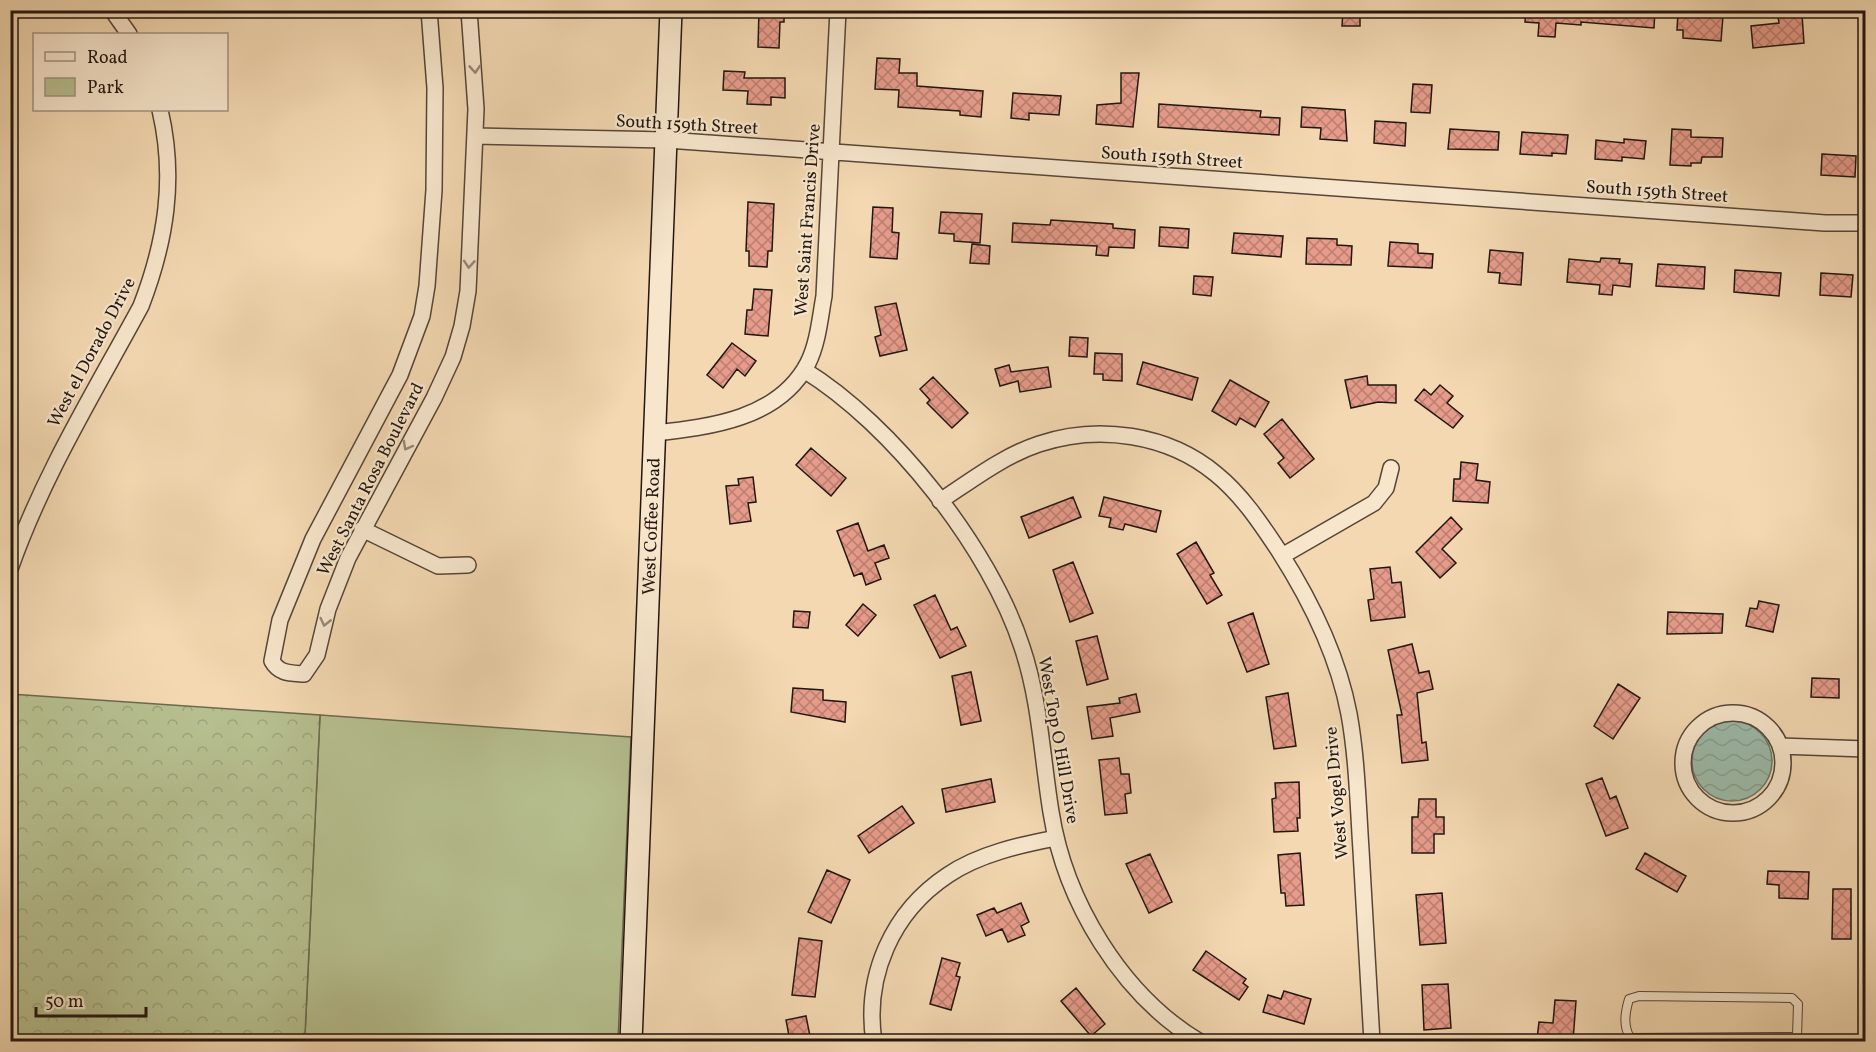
<svg xmlns="http://www.w3.org/2000/svg" width="1876" height="1052" font-family="Vollkorn,serif">
<style>
.green{fill:#b6bf8f;stroke:#6c6a50;stroke-width:1.5}
.forest{fill:url(#forest-crowns);stroke:#6c6a50;stroke-width:1.5}
.water{fill:url(#water-waves);stroke:#6b786c;stroke-width:1.5}
.building{fill:url(#building-cross-hatch);stroke:#221610;stroke-width:1.5}
.lines{fill:none;stroke-linecap:round;stroke-linejoin:round}
.lane-casing{stroke:#564638;stroke-width:10}
.street-casing{stroke:#564638;stroke-width:18}
.secondary-casing{stroke:#221610;stroke-width:24}
.lane{stroke:#f7e6cc;stroke-width:8}
.street{stroke:#f7e6cc;stroke-width:15}
.secondary{stroke:#f7e6cc;stroke-width:21}
.oneway{stroke:#978877}
.labels{text-anchor:middle;stroke-width:4.5;stroke-linejoin:round;paint-order:stroke}
.street-label{font-size:18px;fill:#221610;stroke:#f7e6cc}
</style>
<defs>
<pattern id="forest-crowns" width="20" height="18" patternUnits="userSpaceOnUse" patternTransform="scale(1.5)"><rect width="20" height="18" fill="#b6bf8f"/><path d="M2 6a3 3 0 1 1 6 0M12 15a3 3 0 1 1 6 0" fill="none" stroke="#9ca37a"/></pattern>
<pattern id="water-waves" width="16" height="10" patternUnits="userSpaceOnUse" patternTransform="scale(1.5)"><rect width="16" height="10" fill="#9cbaa9"/><path d="M0 5q4-4 8 0t8 0" fill="none" stroke="#869f90"/></pattern>
<pattern id="building-cross-hatch" width="8" height="8" patternUnits="userSpaceOnUse" patternTransform="scale(1.5)"><rect width="8" height="8" fill="#e79c8b"/><path d="M0 0l8 8M0 8l8-8" fill="none" stroke="#bb7e70"/></pattern>
</defs>
<rect width="100%" height="100%" fill="#f3d8b1"/>
<filter id="stains"><feTurbulence type="fractalNoise" baseFrequency=".00333" numOctaves="4"/><feColorMatrix values="0 0 0 0 .2 0 0 0 0 .09 0 0 0 0 .02 0 0 0 .5 -.17"/></filter>
<radialGradient id="worn" r=".72"><stop offset=".6" stop-color="#630" stop-opacity="0"/><stop offset="1" stop-color="#630" stop-opacity=".3"/></radialGradient>
<path class="green" d="M320,715L631,737L618,1041L418,1042L305,1035Z"/>
<path class="forest" d="M10,694L320,715L305,1035L309,1041H11Z"/>
<path class="water" d="M1692 761a40 40 0 1 1 80 0a40 40 0 1 1-80 0Z"/>
<path class="building" d="M759,10H784V22H780L779,48L758,47Z
M1343,10H1360V26H1342Z
M1526,10H1655L1654,28L1581,22V25L1556,23L1555,37L1538,36L1539,23L1525,22Z
M1678,13L1723,16L1721,41L1683,38V30H1677Z
M1802,15L1804,43L1753,48L1751,26L1779,23L1778,17Z
M877,58L900,59L899,73H917V86L983,91L981,117L960,115V111L898,107L899,90L875,89Z
M724,71L745,72L744,78H785V98L771,97V105L747,104L748,91L723,90Z
M1121,73H1139L1133,127L1096,124L1097,105L1121,103Z
M1413,84L1432,85L1430,113L1411,112Z
M1013,93L1061,96L1059,115L1029,113V120L1011,118Z
M1159,104L1261,111L1260,117L1280,118L1279,135L1158,127Z
M1302,107L1345,110L1347,141L1320,139L1321,128L1301,127Z
M1375,121L1406,123L1405,146L1374,143Z
M1450,129L1499,132L1498,150L1448,149Z
M1672,129L1691,130V137L1723,138L1722,157H1702L1701,163H1691V166L1670,165Z
M1522,132L1568,135L1566,154L1552,153V156L1520,154Z
M1624,139L1646,141L1644,159L1622,157V161L1595,159L1596,140L1624,143Z
M1822,154L1856,156L1855,177L1821,175Z
M748,202L774,204L772,251H768L767,267L749,266V251H746Z
M873,207L893,208L892,232L899,233L897,259L870,257Z
M941,212L982,214L980,243L954,241V234L939,233Z
M1051,220L1113,224V228L1135,230L1134,248L1109,247L1108,256L1096,255L1097,246L1012,242L1013,223L1050,225Z
M1160,227L1189,229L1188,248L1159,246Z
M1234,233L1283,236L1281,257L1232,253Z
M1307,238L1337,239V245L1352,246L1351,265L1306,264Z
M1390,242L1418,244V253L1433,254L1432,268L1388,266Z
M972,244L990,246L989,264L970,263Z
M1490,250L1523,253L1521,285L1499,283L1500,273L1488,272Z
M1601,258L1620,259L1619,263L1632,264L1630,287L1613,285L1612,295L1599,294L1600,285L1567,282L1569,259L1600,262Z
M1658,264L1705,267L1704,289L1656,286Z
M1735,270L1781,273L1779,296L1734,292Z
M1821,273L1853,275L1851,297L1820,295Z
M1194,276L1213,277L1211,296L1193,294Z
M754,289L772,290L768,336L745,334L747,310H752Z
M896,303L907,350L880,356L875,337L881,335L875,307Z
M1070,337L1088,338L1087,357L1069,356Z
M732,343L756,361L745,376L737,369L723,388L707,375Z
M1095,353L1122,354V381L1103,380V374H1094Z
M1143,362L1198,378L1192,400L1137,384Z
M1009,365L1011,372L1048,367L1051,387L1020,392L1018,381L1000,386L995,369Z
M1367,376L1368,385H1396V403L1378,402L1351,408L1345,380Z
M933,377L968,413L952,428L927,403L930,400L920,389Z
M1230,380L1269,402L1255,427L1240,418L1236,425L1212,411Z
M1440,385L1453,396L1447,403L1463,416L1453,428L1415,400L1424,389L1431,395Z
M1282,419L1314,459L1290,478L1278,463L1284,458L1264,434Z
M811,448L846,478L831,496L796,465Z
M1461,462L1478,464L1476,480L1490,482L1488,503L1453,501L1454,479H1460Z
M753,477L756,502L748,503L751,521L730,524L726,486L739,485L738,479Z
M1073,497L1081,517L1029,538L1021,517Z
M1104,497L1161,511L1156,532L1125,524L1123,530L1109,527L1111,518L1099,516Z
M1451,517L1462,529L1442,549L1456,563L1440,578L1416,552Z
M858,523L868,551L884,545L889,558L875,563L881,579L866,585L862,573L854,576L837,531Z
M1196,542L1214,573L1210,575L1222,595L1207,604L1177,554Z
M1073,562L1093,613L1070,622L1053,570Z
M1390,567L1392,583L1401,582L1405,617L1371,621L1368,600L1374,599L1370,569Z
M935,595L951,630L957,627L966,646L940,658L914,605Z
M1759,601L1779,605L1773,632L1746,626L1750,608L1757,609Z
M863,604L876,615L858,636L846,625Z
M794,611L810,612L808,628L793,627Z
M1668,612L1723,614L1722,633L1667,634Z
M1253,613L1269,664L1247,672L1228,623Z
M1097,636L1108,679L1087,685L1076,641Z
M1412,644L1419,673L1429,671L1433,689L1417,693L1422,743L1426,742L1428,760L1402,763L1397,715H1402L1388,650Z
M971,672L981,721L961,725L952,676Z
M1812,678L1839,679V698L1811,697Z
M1618,684L1640,698L1613,739L1594,726Z
M793,688L823,690V700L846,702L845,722L791,712Z
M1288,693L1296,746L1274,749L1266,697Z
M1136,694L1140,712L1110,718L1113,736L1092,739L1087,707L1120,703L1119,698Z
M1119,758L1121,774H1129L1131,793L1125,794L1127,813L1105,815L1099,760Z
M1602,778L1610,799L1616,796L1628,828L1606,836L1586,784Z
M991,779L995,802L946,812L942,789Z
M1299,782L1300,818H1297L1298,831L1274,832L1272,799L1276,798L1275,783Z
M1419,799H1436V817H1444V834H1434V853H1412V817H1418Z
M902,806L914,823L869,853L858,836Z
M1300,853L1304,905L1286,906L1285,893H1281L1278,855Z
M1645,853L1686,876L1677,892L1636,869Z
M1150,854L1172,902L1149,913L1126,864Z
M827,870L850,880L831,923L808,912Z
M1768,871L1809,872L1808,899L1779,898V885L1767,884Z
M1833,889H1851V939H1832Z
M1442,893L1446,943L1420,945L1416,895Z
M1021,903L1029,922L1021,926L1025,935L1008,942L1002,929L986,936L977,915L994,908L997,913Z
M799,938L822,941L815,997L792,995Z
M1206,951L1246,979L1243,983L1248,987L1239,1000L1193,970Z
M942,958L960,963L956,976L960,977L951,1010L930,1004Z
M1448,984L1451,1028L1424,1030L1422,985Z
M1076,988L1105,1024L1091,1036L1061,1001Z
M1284,991L1311,999L1304,1024L1263,1012L1268,995L1281,999Z
M1555,1000L1576,1001L1573,1041L1537,1039L1539,1022L1553,1023Z
M806,1016L811,1041H790L786,1020Z"/>
<g class="lines">
<g class="lane-casing">
<path id="lane" d="M1630,1038C1623,1025 1625,1013 1629,999L1639,996L1792,998L1798,1004L1797,1037
M1630,1042V1038L1797,1037V1042"/>
</g>
<g class="street-casing">
<path id="street" d="M112,10L129,34
M429,10L435,88L434,190L427,286L422,316L400,375L313,539L280,620L272,661C279,674 291,673 304,674L317,655L328,609L348,558L434,398L453,357L462,326L468,291L476,109L469,10
M475,136L667,140L1825,223H1866
M804,370C892,424 990,548 1022,647C1040,700 1042,757 1051,812C1065,901 1121,995 1200,1042
M655,433C710,427 779,419 808,363C818,343 820,318 824,296L838,10
M940,501C972,480 1003,456 1039,444C1098,424 1168,434 1216,474C1242,495 1261,524 1279,551C1311,601 1338,656 1349,714C1357,758 1358,805 1361,850C1365,914 1368,978 1372,1042
M362,529L438,566L468,565
M1282,556L1374,503L1386,488L1391,468
M10,569C43,475 94,393 141,306C166,241 176,178 160,110
M1683 763a50 50 0 1 1 100 0a50 50 0 1 1-100 0Z
M1780,746L1866,749
M874,1042C864,976 892,912 948,875C979,854 1020,845 1056,838"/>
</g>
<g class="secondary-casing">
<g id="secondary">
<path id="s1" d="M631,1042L671,10"/>
</g>
</g>
<use href="#lane" class="lane"/>
<use href="#street" class="street"/>
<use href="#secondary" class="secondary"/>
</g>
<defs><path id="oneway-chevron" d="M-2-3.5L2.5 0L-2 3.5" fill="none" stroke-width="1.6" stroke-linecap="round" stroke-linejoin="round" transform="scale(1.5)"/></defs>
<g class="oneway">
<use href="#oneway-chevron" transform="translate(475 69) rotate(86)"/>
<use href="#oneway-chevron" transform="translate(469 264) rotate(94)"/>
<use href="#oneway-chevron" transform="translate(407 446) rotate(119)"/>
<use href="#oneway-chevron" transform="translate(325 622) rotate(103)"/>
</g>
<g class="labels">
<g class="street-label">
<text transform="translate(687 124) rotate(3)" y="6">South 159th Street</text>
<text transform="translate(1172 157) rotate(4)" y="6">South 159th Street</text>
<text transform="translate(1657 191) rotate(4)" y="6">South 159th Street</text>
<text transform="translate(807 220) rotate(-86)" y="6">West Saint Francis Drive</text>
<text transform="translate(91 352) rotate(-62)" y="6">West el Dorado Drive</text>
<text transform="translate(370 479) rotate(-63)" y="6">West Santa Rosa Boulevard</text>
<text dy="6" stroke="none"><textPath href="#s1" startOffset="516">West Coffee Road</textPath></text>
<text transform="translate(1059 740) rotate(80)" y="6">West Top O Hill Drive</text>
<text transform="translate(1336 793) rotate(-95)" y="6">West Vogel Drive</text>
</g>
</g>
<rect width="1876" height="1052" fill="none" stroke="#f3d8b1" stroke-width="36"/>
<rect x="12" y="12" width="1852" height="1028" fill="none" stroke="#221610" stroke-width="3"/>
<rect x="18" y="18" width="1840" height="1016" fill="none" stroke="#221610" stroke-width="1.5"/>
<rect x="33" y="33" width="195" height="78" fill="#f7e6cc" stroke="#a29381" stroke-width="1.5"/>
<rect x="45" y="52" width="30" height="9" fill="#f7e6cc" stroke="#a29381" stroke-width="1.5"/>
<text x="87" y="63" font-size="18" fill="#221610">Road</text>
<rect x="45" y="78" width="30" height="18" fill="#b6bf8f" stroke="#a29381" stroke-width="1.5"/>
<text x="87" y="93" font-size="18" fill="#221610">Park</text>
<path d="M36 1007v9h110v-9" fill="none" stroke="#221610" stroke-width="3"/>
<text x="45" y="1007" font-size="18" fill="#221610" stroke="#f7e6cc" stroke-width="4.5" paint-order="stroke">50 m</text>
<rect width="100%" height="100%" filter="url(#stains)"/>
<rect width="100%" height="100%" fill="url(#worn)"/>
</svg>
